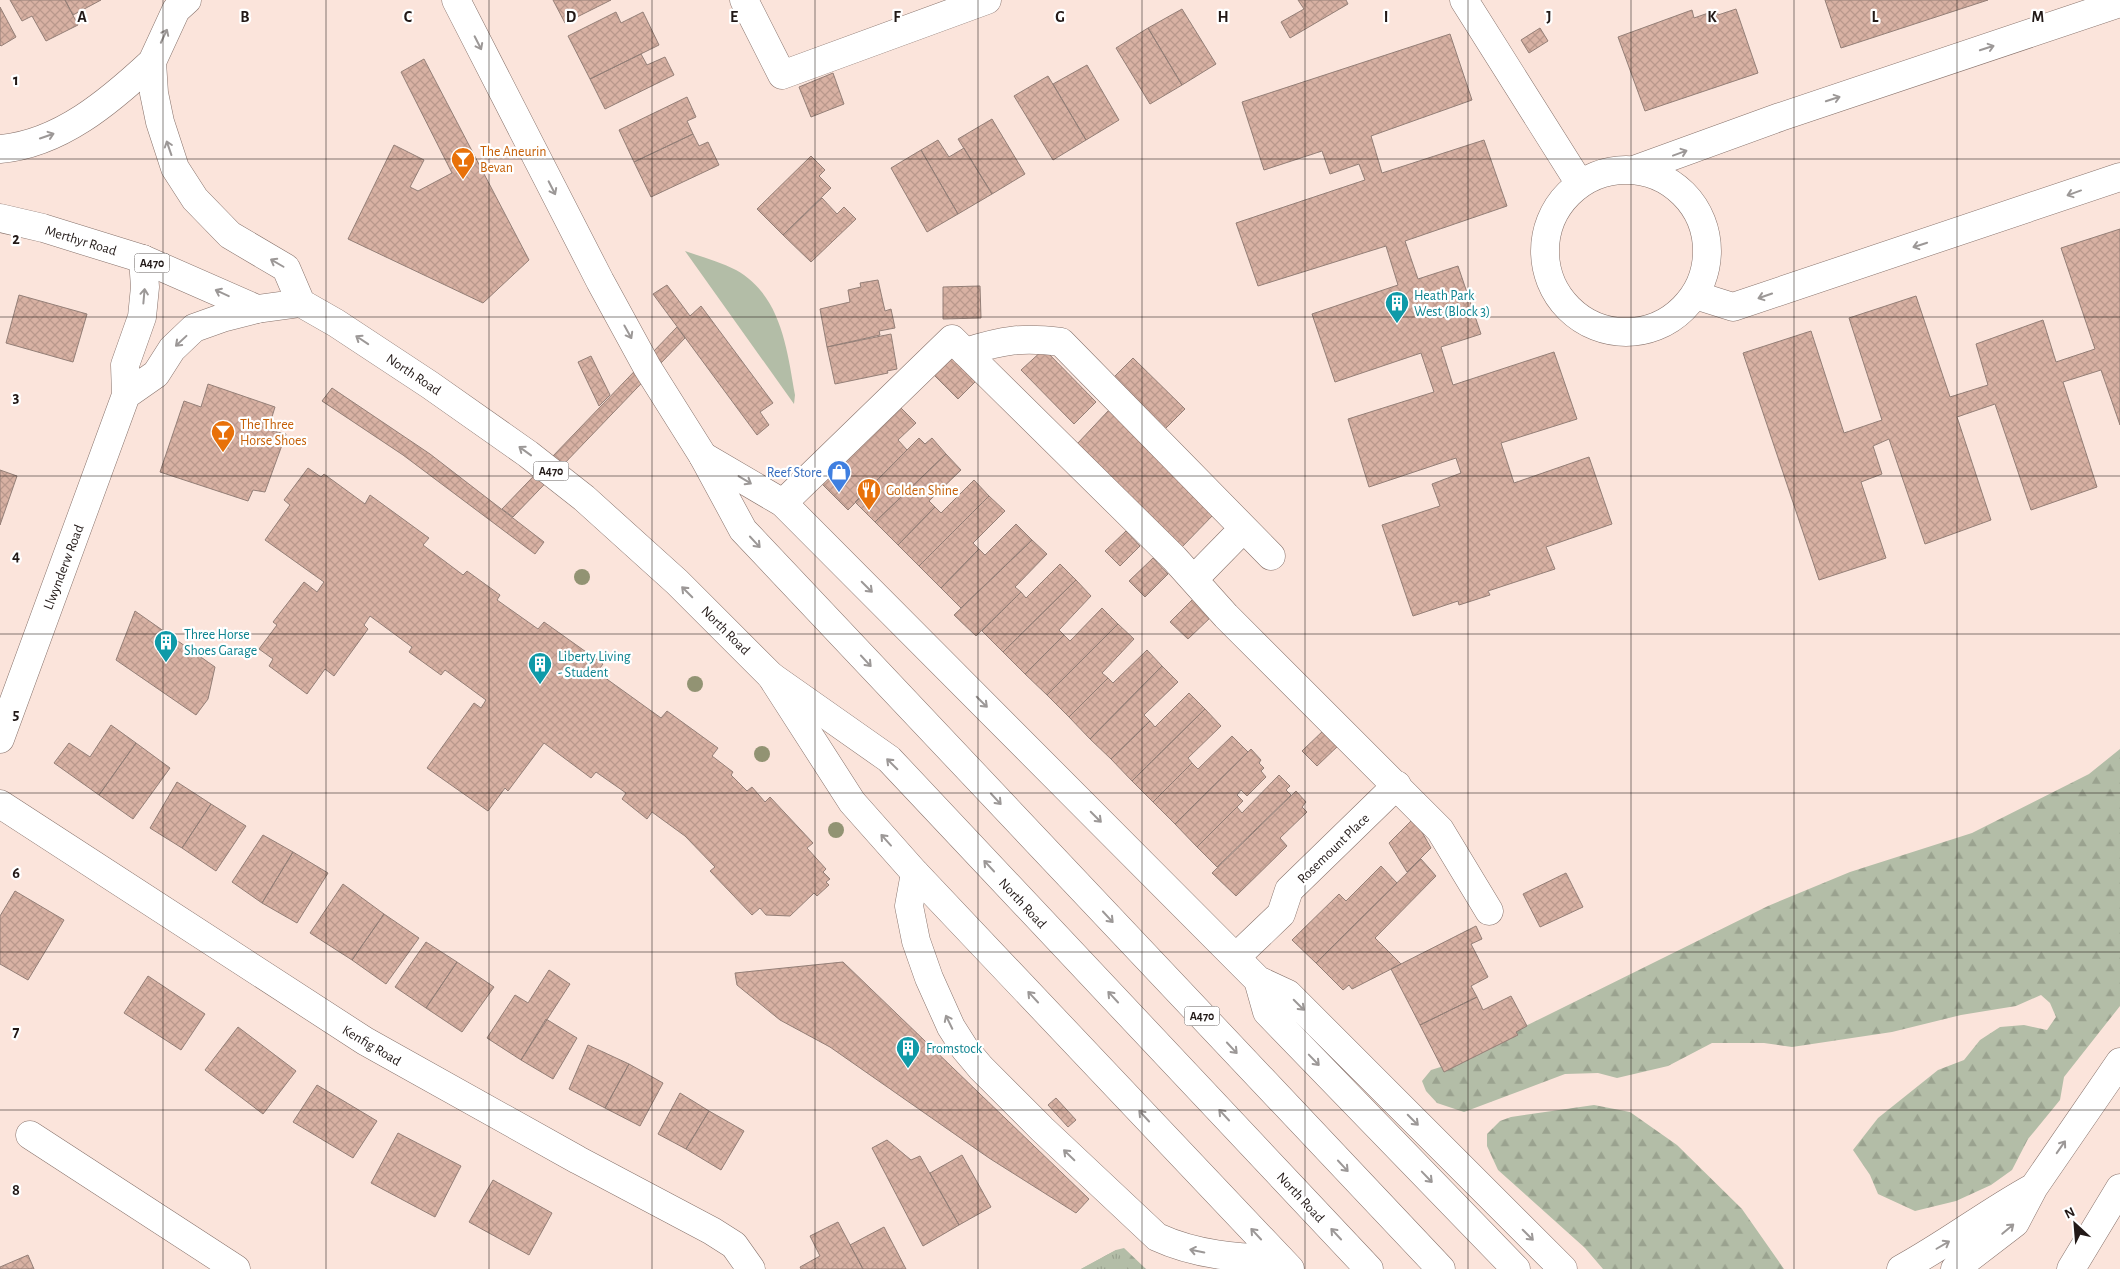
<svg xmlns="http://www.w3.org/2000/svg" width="2120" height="1269" font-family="'Alegreya Sans',sans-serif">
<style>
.green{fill:#b3bda7}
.forest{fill:url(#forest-firs)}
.park{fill:url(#park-tufts)}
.building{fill:url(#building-cross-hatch);stroke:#947f77}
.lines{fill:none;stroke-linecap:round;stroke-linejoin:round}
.minor-casing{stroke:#87726b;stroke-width:29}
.major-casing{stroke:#87726b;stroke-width:29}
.highway-casing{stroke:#87726b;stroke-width:29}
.minor{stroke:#fff;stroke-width:28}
.major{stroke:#fff;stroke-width:28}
.highway{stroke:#fff;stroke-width:28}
.tree{fill:#929373}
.oneway{stroke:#9c9897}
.grid{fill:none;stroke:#221917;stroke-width:1;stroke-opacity:0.55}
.labels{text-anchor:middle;stroke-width:4.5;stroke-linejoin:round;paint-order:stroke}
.shield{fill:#fff;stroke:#645e5d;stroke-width:1}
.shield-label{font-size:12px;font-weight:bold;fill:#221917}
.food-label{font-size:14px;fill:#c56008;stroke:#fff;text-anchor:start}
.street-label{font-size:14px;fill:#221917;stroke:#fff}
.culture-label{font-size:14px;fill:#0d838f;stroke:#fff;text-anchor:start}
.shop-label{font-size:14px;fill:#366cbe;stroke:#fff;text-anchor:end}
.grid-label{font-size:16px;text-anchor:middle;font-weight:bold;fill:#221917;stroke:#fff;stroke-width:4.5;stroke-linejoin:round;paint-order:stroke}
</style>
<defs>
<pattern id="forest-firs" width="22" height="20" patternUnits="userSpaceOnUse" patternTransform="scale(1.25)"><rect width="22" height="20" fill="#b3bda7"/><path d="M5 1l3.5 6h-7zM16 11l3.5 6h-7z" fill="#9aa28f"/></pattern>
<pattern id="park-tufts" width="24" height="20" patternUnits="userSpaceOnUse" patternTransform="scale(1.25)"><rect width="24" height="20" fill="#b3bda7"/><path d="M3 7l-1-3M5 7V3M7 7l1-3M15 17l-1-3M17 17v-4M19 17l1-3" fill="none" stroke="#9aa28f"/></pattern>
<pattern id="building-cross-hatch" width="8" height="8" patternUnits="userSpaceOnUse" patternTransform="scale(1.25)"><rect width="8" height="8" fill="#d8b1a3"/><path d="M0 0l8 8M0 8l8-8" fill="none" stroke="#b9988c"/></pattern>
</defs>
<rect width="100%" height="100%" fill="#fbe4db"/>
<path class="green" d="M685,251C702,257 720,262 736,270C781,295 787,349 795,395L794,404Z"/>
<path class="forest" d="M2120,749V1006L2064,1077L2060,1100L2028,1139L2012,1170L1991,1185L1956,1201L1915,1211L1878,1194L1870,1175L1853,1150L1878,1118L1938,1070L1964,1060L1980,1040L2000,1027L2024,1025L2047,1030L2056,1017L2050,1003L2041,995L2016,1006L1961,1015L1892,1032L1792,1047L1764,1043H1712L1668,1066L1617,1078L1598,1073L1565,1074L1464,1112L1437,1103L1426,1091L1422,1081L1431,1070L1447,1065L1768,906L1850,872L1972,833L2089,774Z
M1594,1105L1630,1112L1677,1145L1742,1209L1784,1269H1603L1585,1248L1498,1170L1487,1146V1134L1500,1121L1511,1117Z
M1124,1248L1146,1269H1081L1116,1250Z"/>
<path class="park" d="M1116,1250L1129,1269H1081Z"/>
<path class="building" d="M10,0H65L78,25L46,41L32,16L22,21Z
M65,0H101L73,15Z
M553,0H611L565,23Z
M1298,0H1346L1348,4L1290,38L1281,22L1304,9Z
M1825,0H1988L1841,48Z
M0,7L16,37L1,46L0,45Z
M1182,9L1216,64L1182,85L1148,28Z
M1736,9L1758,73L1645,111L1618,37L1692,10L1694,18L1717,10L1718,15Z
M616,12L621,23L643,12L659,45L590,79L568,36Z
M1148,28L1182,85L1150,104L1116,48Z
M1540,28L1548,41L1529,53L1521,40Z
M1450,34L1472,100L1371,136L1382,173L1484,140L1507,206L1405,241L1418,279L1458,266L1481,334L1441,347L1453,385L1554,352L1577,419L1501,443L1514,483L1589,457L1612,524L1546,547L1555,569L1488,591L1490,595L1459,605L1458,601L1413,616L1382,525L1440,506L1432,484L1461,473L1456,458L1369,487L1348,419L1434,392L1421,353L1335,382L1312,314L1398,285L1386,246L1258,286L1236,223L1365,180L1359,164L1330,174L1322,151L1264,170L1242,102Z
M641,54L647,65L665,57L674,75L605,109L590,79Z
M424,59L529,260L483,303L348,239L394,145L424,160L410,187L418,191L452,173L401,72Z
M1087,65L1119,120L1086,140L1053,84Z
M833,73L844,104L811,117L799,87Z
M1048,76L1086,140L1053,160L1014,96Z
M687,97L696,117L687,121L693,134L634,162L619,130Z
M992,119L1025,174L992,194L958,139Z
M693,134L699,146L708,142L719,165L651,197L634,162Z
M938,140L949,157L964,148L992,194L958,214L921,150Z
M921,150L958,214L927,232L891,168Z
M811,156L825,170L819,176L831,188L783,235L757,209Z
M822,198L837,214L844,207L856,219L811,262L783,235Z
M2120,229V425L2101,370L2063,382L2097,487L2031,510L1995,404L1957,417L1991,520L1925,544L1889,439L1873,446L1882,474L1861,482L1886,558L1819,580L1743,353L1811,331L1844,433L1882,420L1849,318L1916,296L1950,397L1988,385L1976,344L2043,320L2056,362L2095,349L2061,248Z
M878,280L885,311L891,309L895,328L879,331L880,335L827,347L820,309L850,302L848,290L861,287L860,283Z
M667,285L690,316L701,306L773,403L760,412L769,425L757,435L653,294Z
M980,286L981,318L943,319V287Z
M19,295L87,314L73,362L6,343Z
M677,327L685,338L513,517L502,509Z
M891,334L897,369L887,371L888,373L835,384L827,347Z
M1044,349L1096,402L1074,424L1021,370Z
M952,354L977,380L958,399L932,373Z
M591,356L610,395L599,406L578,362Z
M1133,358L1185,409L1163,431L1111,380Z
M208,384L275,407L268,430L286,434L265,492L253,490L248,501L160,472L184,401L201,407Z
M332,388L430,454L544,542L535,554L403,455L322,401Z
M899,406L916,423L898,440L907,450L848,510L821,483Z
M1109,410L1214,514L1181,548L1077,444Z
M919,438L925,444L932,438L946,454L875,522L855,502Z
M946,454L961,470L929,501L935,507L898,545L875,522Z
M308,468L321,477L324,474L365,504L370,495L429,538L423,545L463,575L467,571L500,595L497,600L538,629L544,622L603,664L597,672L661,718L667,711L718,748L712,756L733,772L731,775L747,791L752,787L765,802L770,797L813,843L807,848L826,869L823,872L830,879L826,882L829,885L817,896L814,893L790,916L766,915L760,908L752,915L710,871L715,867L685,836L652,812L647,819L622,799L626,793L596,772L591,778L544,743L508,791L505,788L488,811L427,768L474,703L481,708L486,700L445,670L441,675L409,652L412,647L370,616L364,625L368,629L334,676L325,669L307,694L269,666L273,659L259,649L277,625L273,622L304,582L317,592L324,582L265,540L290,505L284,500Z
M0,470L17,476L0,525Z
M974,480L989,496L919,566L898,545L935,507L941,513Z
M989,496L1005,511L973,543L979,549L941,588L919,566Z
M1016,524L1032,540L961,608L941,588L979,549L985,555Z
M1126,531L1140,546L1120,566L1105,551Z
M1032,540L1047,554L1015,587L1021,592L976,636L954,615Z
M1153,558L1168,574L1145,597L1129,581Z
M1060,564L1076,580L1003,652L982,631L1021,592L1026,598Z
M1076,580L1091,596L1059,630L1064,635L1025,674L1003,652Z
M1194,598L1212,616L1188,639L1170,622Z
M1102,608L1118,624L1047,695L1025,674L1064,635L1070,641Z
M135,611L215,667L208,699L196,715L116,660Z
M1118,624L1134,639L1102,673L1108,678L1069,717L1047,695Z
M1147,650L1162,666L1090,739L1069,717L1108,678L1113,683Z
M1162,666L1178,682L1144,715L1150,721L1111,759L1090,739Z
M1189,693L1205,709L1132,781L1111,759L1150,721L1155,727Z
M1205,709L1221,726L1188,758L1192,763L1153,802L1132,781Z
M111,725L136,743L99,795L54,763L69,743L90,757Z
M1325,729L1340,744L1317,766L1302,751Z
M1232,736L1248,752L1175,824L1153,802L1192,763L1198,769Z
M136,743L170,768L133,819L99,795Z
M1251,749L1261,760L1259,763L1264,768L1261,771L1266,777L1247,796L1241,790L1237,795L1243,801L1197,847L1175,824Z
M1279,775L1290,786L1286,790L1291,795L1217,867L1197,847L1237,807L1242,813Z
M177,782L211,804L182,848L150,828Z
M1296,791L1306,802L1302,807L1307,812L1280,838L1287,846L1236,896L1212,873Z
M211,804L246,826L216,871L182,848Z
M1414,818L1431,848L1407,872L1389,843Z
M263,835L293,852L262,903L232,882Z
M293,852L328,873L297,923L262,903Z
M1421,859L1436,876L1375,938L1401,964L1352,989L1349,985L1343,990L1316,963Z
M1381,866L1397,883L1316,963L1292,940L1339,894L1346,901Z
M1566,873L1583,907L1540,927L1523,894Z
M343,884L384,914L352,960L310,933Z
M15,891L64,920L28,980L0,964V916Z
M384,914L419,938L386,984L352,960Z
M1476,926L1482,939L1471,944L1488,977L1471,986L1477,997L1420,1025L1391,969Z
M426,942L457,962L426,1008L395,987Z
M457,962L494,987L462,1032L426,1008Z
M843,962L1089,1199L1076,1213L989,1158L830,1047L780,1020L737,985L735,973Z
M549,970L570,984L521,1060L487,1038L515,995L528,1003Z
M148,976L205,1014L181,1050L124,1013Z
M1511,996L1527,1026L1516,1032L1518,1035L1444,1072L1420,1025L1477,997L1483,1010Z
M546,1019L577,1038L553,1079L521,1060Z
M238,1027L296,1071L263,1114L205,1070Z
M588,1045L629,1064L605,1108L569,1089Z
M629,1064L663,1083L640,1126L605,1108Z
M317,1085L377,1121L353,1158L293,1122Z
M680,1093L709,1111L686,1149L658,1134Z
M1056,1098L1076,1120L1068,1127L1048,1105Z
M709,1111L744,1131L721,1170L686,1149Z
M398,1133L461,1166L435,1217L371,1183Z
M887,1140L911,1160L920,1156L959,1225L923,1246L872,1148Z
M962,1155L991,1207L959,1225L930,1173Z
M493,1180L552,1213L529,1255L469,1222Z
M838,1222L863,1269H801L800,1267L820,1256L810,1236Z
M884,1227L906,1269H863L850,1245Z
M28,1255L34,1269H0V1267Z"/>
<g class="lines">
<g class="minor-casing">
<path id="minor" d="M744,0L782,75L987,0
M1464,0L1580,184
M1545 251a81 81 0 1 1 162 0a81 81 0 1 1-162 0Z
M1634,170L1780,117L2120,3
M1695,295L1733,307L2120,177
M965,352C1003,340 1022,337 1061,342L1271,556
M126,395L156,374L172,349L194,328L222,318L257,309
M783,503L952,339L1174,558L1226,616L1440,830L1489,911
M1194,579L1243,529
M0,739L126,395L125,365L142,317L145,287L143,259
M0,804L365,1041L578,1160L712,1231L734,1245L751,1269
M915,873L909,906L916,941L929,978L951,1027L965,1049L981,1068L1042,1129L1157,1237C1196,1255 1237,1258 1280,1259
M1236,957L1281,914L1289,890L1397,785
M30,1135L236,1269"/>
</g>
<g class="major-casing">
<path id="major" d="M703,456L743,530L1441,1269
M771,676L889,759L1369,1269"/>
</g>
<g class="highway-casing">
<path id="highway" d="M187,0L176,10L152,62L154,93L160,122L175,168L195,199L230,235L286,268L301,303L336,323L430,385L528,454L584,498L677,582L771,676L852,802L915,873L1290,1269
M456,0L600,281L647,367L703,456L783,503L1258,980L1288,994L1563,1269
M0,149C60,144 110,101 152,62
M0,218L43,228L143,259L257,309L301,303
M1258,980L1267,1012L1516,1269
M1901,1269C1947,1244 1988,1212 2034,1187
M1955,1269L2015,1223L2034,1187L2120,1062
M2071,1269L2120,1188"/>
</g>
<use href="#minor" class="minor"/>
<use href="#major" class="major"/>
<use href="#highway" class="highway"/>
</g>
<g class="tree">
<circle cx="582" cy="577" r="8"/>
<circle cx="695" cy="684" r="8"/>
<circle cx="762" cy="754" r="8"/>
<circle cx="836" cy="830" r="8"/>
</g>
<defs><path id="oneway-shaft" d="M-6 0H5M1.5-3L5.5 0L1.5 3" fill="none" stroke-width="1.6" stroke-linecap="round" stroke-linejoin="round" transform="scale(1.25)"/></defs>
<g class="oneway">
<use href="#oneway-shaft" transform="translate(164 36) rotate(-65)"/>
<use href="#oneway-shaft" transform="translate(478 43) rotate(63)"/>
<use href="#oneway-shaft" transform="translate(1987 48) rotate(-18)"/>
<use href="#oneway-shaft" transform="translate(1833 99) rotate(-18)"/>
<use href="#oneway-shaft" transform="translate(47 136) rotate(-19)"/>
<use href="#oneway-shaft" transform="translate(169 148) rotate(-109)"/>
<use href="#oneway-shaft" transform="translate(1680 153) rotate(-20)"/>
<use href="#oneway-shaft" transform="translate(552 188) rotate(63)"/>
<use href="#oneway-shaft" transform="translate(2074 193) rotate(160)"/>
<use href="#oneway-shaft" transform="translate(1920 245) rotate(162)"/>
<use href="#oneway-shaft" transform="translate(277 263) rotate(-150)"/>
<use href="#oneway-shaft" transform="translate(222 293) rotate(-155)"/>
<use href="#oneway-shaft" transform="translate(144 296) rotate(-85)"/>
<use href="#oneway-shaft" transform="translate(1765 296) rotate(161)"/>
<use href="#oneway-shaft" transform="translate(628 332) rotate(61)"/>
<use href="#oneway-shaft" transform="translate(362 340) rotate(-146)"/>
<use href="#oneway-shaft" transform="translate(181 341) rotate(137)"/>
<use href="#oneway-shaft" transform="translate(525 451) rotate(-144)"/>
<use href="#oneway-shaft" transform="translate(745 480) rotate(31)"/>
<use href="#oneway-shaft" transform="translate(755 542) rotate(47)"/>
<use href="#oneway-shaft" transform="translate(867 587) rotate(45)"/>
<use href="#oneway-shaft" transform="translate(687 592) rotate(-135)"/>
<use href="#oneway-shaft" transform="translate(866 661) rotate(47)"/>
<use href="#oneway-shaft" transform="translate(982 702) rotate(45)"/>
<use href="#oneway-shaft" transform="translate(892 764) rotate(-135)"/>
<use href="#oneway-shaft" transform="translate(996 799) rotate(47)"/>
<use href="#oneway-shaft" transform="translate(1096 817) rotate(45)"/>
<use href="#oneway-shaft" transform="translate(886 840) rotate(-132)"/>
<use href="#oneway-shaft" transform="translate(989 866) rotate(-133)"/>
<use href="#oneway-shaft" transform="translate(1108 917) rotate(47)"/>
<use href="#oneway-shaft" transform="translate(1033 997) rotate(-133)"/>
<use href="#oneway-shaft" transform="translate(1113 997) rotate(-133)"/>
<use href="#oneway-shaft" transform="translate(1299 1005) rotate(45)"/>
<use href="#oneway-shaft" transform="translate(949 1022) rotate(-116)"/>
<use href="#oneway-shaft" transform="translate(1232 1048) rotate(47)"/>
<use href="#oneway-shaft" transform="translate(1314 1060) rotate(46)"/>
<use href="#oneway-shaft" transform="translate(1224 1115) rotate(-133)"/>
<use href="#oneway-shaft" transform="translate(1144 1116) rotate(-133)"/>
<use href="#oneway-shaft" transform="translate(1413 1120) rotate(45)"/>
<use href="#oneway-shaft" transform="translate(2061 1147) rotate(-55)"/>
<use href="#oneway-shaft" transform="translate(1069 1155) rotate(-136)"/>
<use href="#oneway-shaft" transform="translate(1343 1166) rotate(47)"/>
<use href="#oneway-shaft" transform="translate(1427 1177) rotate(46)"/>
<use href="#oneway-shaft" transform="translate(2008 1229) rotate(-40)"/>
<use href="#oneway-shaft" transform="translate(1256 1234) rotate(-133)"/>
<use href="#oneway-shaft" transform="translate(1336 1234) rotate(-133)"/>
<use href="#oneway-shaft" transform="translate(1528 1235) rotate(45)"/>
<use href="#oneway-shaft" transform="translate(1943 1245) rotate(-30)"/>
<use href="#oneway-shaft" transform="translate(1197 1251) rotate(-168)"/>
</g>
<path class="grid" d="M163,0V1269M326,0V1269M489,0V1269M652,0V1269M815,0V1269M978,0V1269M1142,0V1269M1305,0V1269M1468,0V1269M1631,0V1269M1794,0V1269M1957,0V1269M0,159H2120M0,317H2120M0,476H2120M0,634H2120M0,793H2120M0,952H2120M0,1110H2120"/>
<defs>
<g id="bar-pin" transform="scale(1.25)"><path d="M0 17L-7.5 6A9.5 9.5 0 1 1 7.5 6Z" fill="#e8710a" stroke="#fff"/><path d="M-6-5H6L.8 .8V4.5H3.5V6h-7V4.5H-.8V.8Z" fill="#fff"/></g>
<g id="building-pin" transform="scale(1.25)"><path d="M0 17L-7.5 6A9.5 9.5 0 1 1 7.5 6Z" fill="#0f9aa8" stroke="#fff"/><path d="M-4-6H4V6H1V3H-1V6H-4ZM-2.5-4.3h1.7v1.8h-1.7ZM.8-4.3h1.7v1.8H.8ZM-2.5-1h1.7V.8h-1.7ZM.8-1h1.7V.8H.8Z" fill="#fff"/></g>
<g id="shop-pin" transform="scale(1.25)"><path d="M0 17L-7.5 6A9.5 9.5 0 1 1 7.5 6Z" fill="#3f7fe0" stroke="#fff"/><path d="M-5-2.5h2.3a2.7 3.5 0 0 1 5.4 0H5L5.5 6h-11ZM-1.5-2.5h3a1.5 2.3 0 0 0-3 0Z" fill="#fff"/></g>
<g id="restaurant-pin" transform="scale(1.25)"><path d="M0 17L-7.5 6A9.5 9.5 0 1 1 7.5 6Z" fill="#e8710a" stroke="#fff"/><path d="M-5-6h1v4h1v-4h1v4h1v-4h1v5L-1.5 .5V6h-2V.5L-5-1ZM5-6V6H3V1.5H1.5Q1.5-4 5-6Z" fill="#fff"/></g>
</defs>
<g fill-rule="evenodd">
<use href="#bar-pin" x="463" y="159"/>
<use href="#building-pin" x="1397" y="303"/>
<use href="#bar-pin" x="223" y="432"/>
<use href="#shop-pin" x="839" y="472"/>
<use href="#restaurant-pin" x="869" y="490"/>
<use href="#building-pin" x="166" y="642"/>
<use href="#building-pin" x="540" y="664"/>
<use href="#building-pin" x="908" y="1048"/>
</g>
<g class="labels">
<g class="shield">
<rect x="134.5" y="253.5" width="35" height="19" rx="4"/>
<rect x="533.5" y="461.5" width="35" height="19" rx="4"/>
<rect x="1184.5" y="1006.5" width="35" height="19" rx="4"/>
</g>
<g class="shield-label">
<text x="152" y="267">A470</text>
<text x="551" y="475">A470</text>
<text x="1202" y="1020">A470</text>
</g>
<g class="food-label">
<text x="480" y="156">The Aneurin<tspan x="480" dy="16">Bevan</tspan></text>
<text x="240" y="429">The Three<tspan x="240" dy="16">Horse Shoes</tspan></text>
<text x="886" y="495">Golden Shine</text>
</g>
<g class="street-label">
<text transform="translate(81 240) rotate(17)" y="5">Merthyr Road</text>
<text transform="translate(414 374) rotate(34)" y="5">North Road</text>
<text transform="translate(63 567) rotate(-69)" y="5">Llwynderw Road</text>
<text transform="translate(726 630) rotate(45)" y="5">North Road</text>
<text transform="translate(1333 848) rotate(-44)" y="5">Rosemount Place</text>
<text transform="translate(1023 903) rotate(47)" y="5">North Road</text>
<text transform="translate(372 1045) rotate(31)" y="5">Kenfig Road</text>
<text transform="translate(1301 1197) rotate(47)" y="5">North Road</text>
</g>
<g class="culture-label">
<text x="1414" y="300">Heath Park<tspan x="1414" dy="16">West (Block 3)</tspan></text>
<text x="184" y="639">Three Horse<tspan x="184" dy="16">Shoes Garage</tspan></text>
<text x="558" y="661">Liberty Living<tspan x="558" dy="16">- Student</tspan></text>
<text x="926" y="1053">Fromstock</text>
</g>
<g class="shop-label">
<text x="822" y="477">Reef Store</text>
</g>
</g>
<g class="grid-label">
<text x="82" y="22">A</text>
<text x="245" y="22">B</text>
<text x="408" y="22">C</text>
<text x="571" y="22">D</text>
<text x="734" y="22">E</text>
<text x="897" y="22">F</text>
<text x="1060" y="22">G</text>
<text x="1223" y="22">H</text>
<text x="1386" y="22">I</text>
<text x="1549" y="22">J</text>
<text x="1712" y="22">K</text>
<text x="1875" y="22">L</text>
<text x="2038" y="22">M</text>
<text x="16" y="85">1</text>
<text x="16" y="244">2</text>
<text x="16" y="402">3</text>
<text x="16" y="561">4</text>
<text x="16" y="719">5</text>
<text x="16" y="878">6</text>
<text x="16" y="1037">7</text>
<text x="16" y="1195">8</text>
</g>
<g transform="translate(2075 1224) rotate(334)" stroke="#ffffff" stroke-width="4" paint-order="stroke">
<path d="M0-4L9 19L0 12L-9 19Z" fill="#221917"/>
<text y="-8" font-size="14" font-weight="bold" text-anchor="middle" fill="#221917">N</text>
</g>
</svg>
